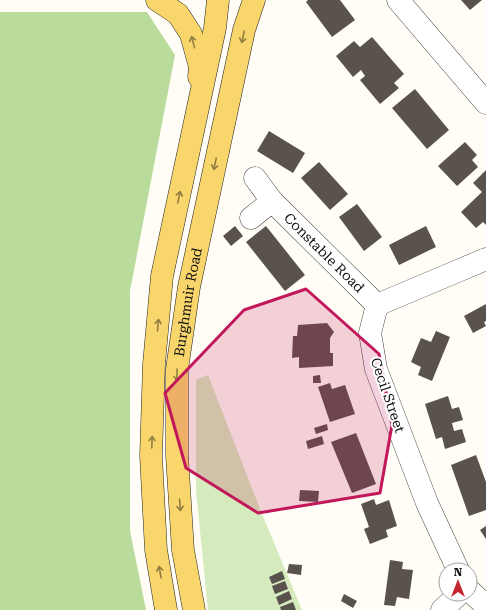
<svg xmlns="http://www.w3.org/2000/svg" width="486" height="610" font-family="'Roboto Serif',serif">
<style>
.green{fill:#d5ebbd}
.forest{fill:#b9dc9c}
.building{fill:#5a524d}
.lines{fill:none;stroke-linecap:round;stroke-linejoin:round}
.minor-casing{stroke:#444;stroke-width:23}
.major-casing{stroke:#222;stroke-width:23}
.minor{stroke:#fff;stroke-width:22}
.major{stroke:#f9d66b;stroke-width:22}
.oneway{stroke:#917d42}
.marked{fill:#c2185b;fill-opacity:0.2;stroke:#c2185b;stroke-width:3;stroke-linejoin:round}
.labels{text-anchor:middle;stroke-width:4;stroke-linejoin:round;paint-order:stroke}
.street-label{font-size:14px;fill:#111;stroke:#fff}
</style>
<rect width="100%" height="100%" fill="#fffdf5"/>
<path class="green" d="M208,375L260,509L302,610H208L196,491V380Z"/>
<path class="forest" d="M0,12H147L175,55L130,291V531L146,610H0Z"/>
<path class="building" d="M308,0H340L355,20L332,37L306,2Z
M461,0H482L470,10Z
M372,37L404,74L394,83L399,88L380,104L360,80L365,76L361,70L353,77L336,56L354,41L360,47Z
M415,89L449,130L427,149L392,108Z
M269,131L305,153L293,173L257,151Z
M465,142L477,155L472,160L478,167L457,186L438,166Z
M319,162L348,194L330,210L301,178Z
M486,170V225L483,222L476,228L461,212L482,192L473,183Z
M357,204L382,237L364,251L339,217Z
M235,226L243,236L231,246L223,236Z
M266,226L305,275L285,291L246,242Z
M426,226L436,247L399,265L389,245Z
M486,304V321L484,322L486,326L473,333L464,316Z
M327,323L334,332L330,338V353H333V366L299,368V357L292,358L293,336H297L298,325Z
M436,331L450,337L432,381L418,375L421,367L411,362L421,338L431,342Z
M320,375L321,383H313V376Z
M330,383L332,389L345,385L355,414L330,422L318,387Z
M448,396L452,409L459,407L463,420L452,423L454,431L462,429L466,442L445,449L442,437L436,439L425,404Z
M327,424L328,430L316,434L314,428Z
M356,433L376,484L352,493L331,442Z
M322,436L324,444L308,449L306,441Z
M476,455L486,482V510L469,516L451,465Z
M300,490L319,491L318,502L299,501Z
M374,499L376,505L389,500L397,526L386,530L388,537L370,544L364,529L369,527L361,504Z
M486,526V539L480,530Z
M390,560L403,562L402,569L413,570L409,599L397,597L395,606L384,605Z
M289,564L302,565L301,575L287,573Z
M282,571L285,579L272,584L269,577Z
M285,581L288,589L275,594L272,586Z
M289,591L292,599L279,605L276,597Z
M344,594L357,601L353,608L341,601Z
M293,602L296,610H281L280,607Z"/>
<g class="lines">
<g class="minor-casing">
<g id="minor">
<path d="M398,0L486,103"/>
<path id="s1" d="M255,178L272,201L377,305"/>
<path d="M251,218L272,201"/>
<path d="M458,570L427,503L376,369L370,333L377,305L453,273L486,259"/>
<path d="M470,591L486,606"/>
<path d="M442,610L459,594"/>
</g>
</g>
<g class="major-casing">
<g id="major">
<path d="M157,0L178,14L191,34L200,67L199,77"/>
<path d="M166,610L156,550L151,456L154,364L162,276L215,28L218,0"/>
<path id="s2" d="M194,610L183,550L177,456V369L189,287L244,30L254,0"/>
</g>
</g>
<use href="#minor" class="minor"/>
<use href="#major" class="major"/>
</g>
<defs><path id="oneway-shaft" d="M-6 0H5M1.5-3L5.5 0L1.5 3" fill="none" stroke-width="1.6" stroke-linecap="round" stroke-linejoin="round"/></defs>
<g class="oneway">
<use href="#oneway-shaft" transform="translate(243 37) rotate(102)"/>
<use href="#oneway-shaft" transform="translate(193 42) rotate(-105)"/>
<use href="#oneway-shaft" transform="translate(215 164) rotate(102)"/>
<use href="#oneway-shaft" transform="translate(179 197) rotate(-78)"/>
<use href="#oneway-shaft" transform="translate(158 325) rotate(-85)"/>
<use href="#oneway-shaft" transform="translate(177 375) rotate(91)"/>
<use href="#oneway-shaft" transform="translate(152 442) rotate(-88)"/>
<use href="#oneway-shaft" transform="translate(180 505) rotate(86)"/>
<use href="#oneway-shaft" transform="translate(160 572) rotate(-100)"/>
</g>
<path class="marked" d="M306,289L379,354L392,425L380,493L258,513L186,468L165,393L244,310Z"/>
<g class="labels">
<g class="street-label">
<text dy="5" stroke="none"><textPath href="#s1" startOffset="102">Constable Road</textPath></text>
<text dy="5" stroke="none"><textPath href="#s2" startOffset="310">Burghmuir Road</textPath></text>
<text transform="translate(388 395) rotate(71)" y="5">Cecil Street</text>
</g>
</g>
<g transform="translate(458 582)"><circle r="19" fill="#ffffff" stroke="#a0a0a0"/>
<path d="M0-3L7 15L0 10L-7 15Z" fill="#c4262e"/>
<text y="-6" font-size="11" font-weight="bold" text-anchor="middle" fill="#111111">N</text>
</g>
</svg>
